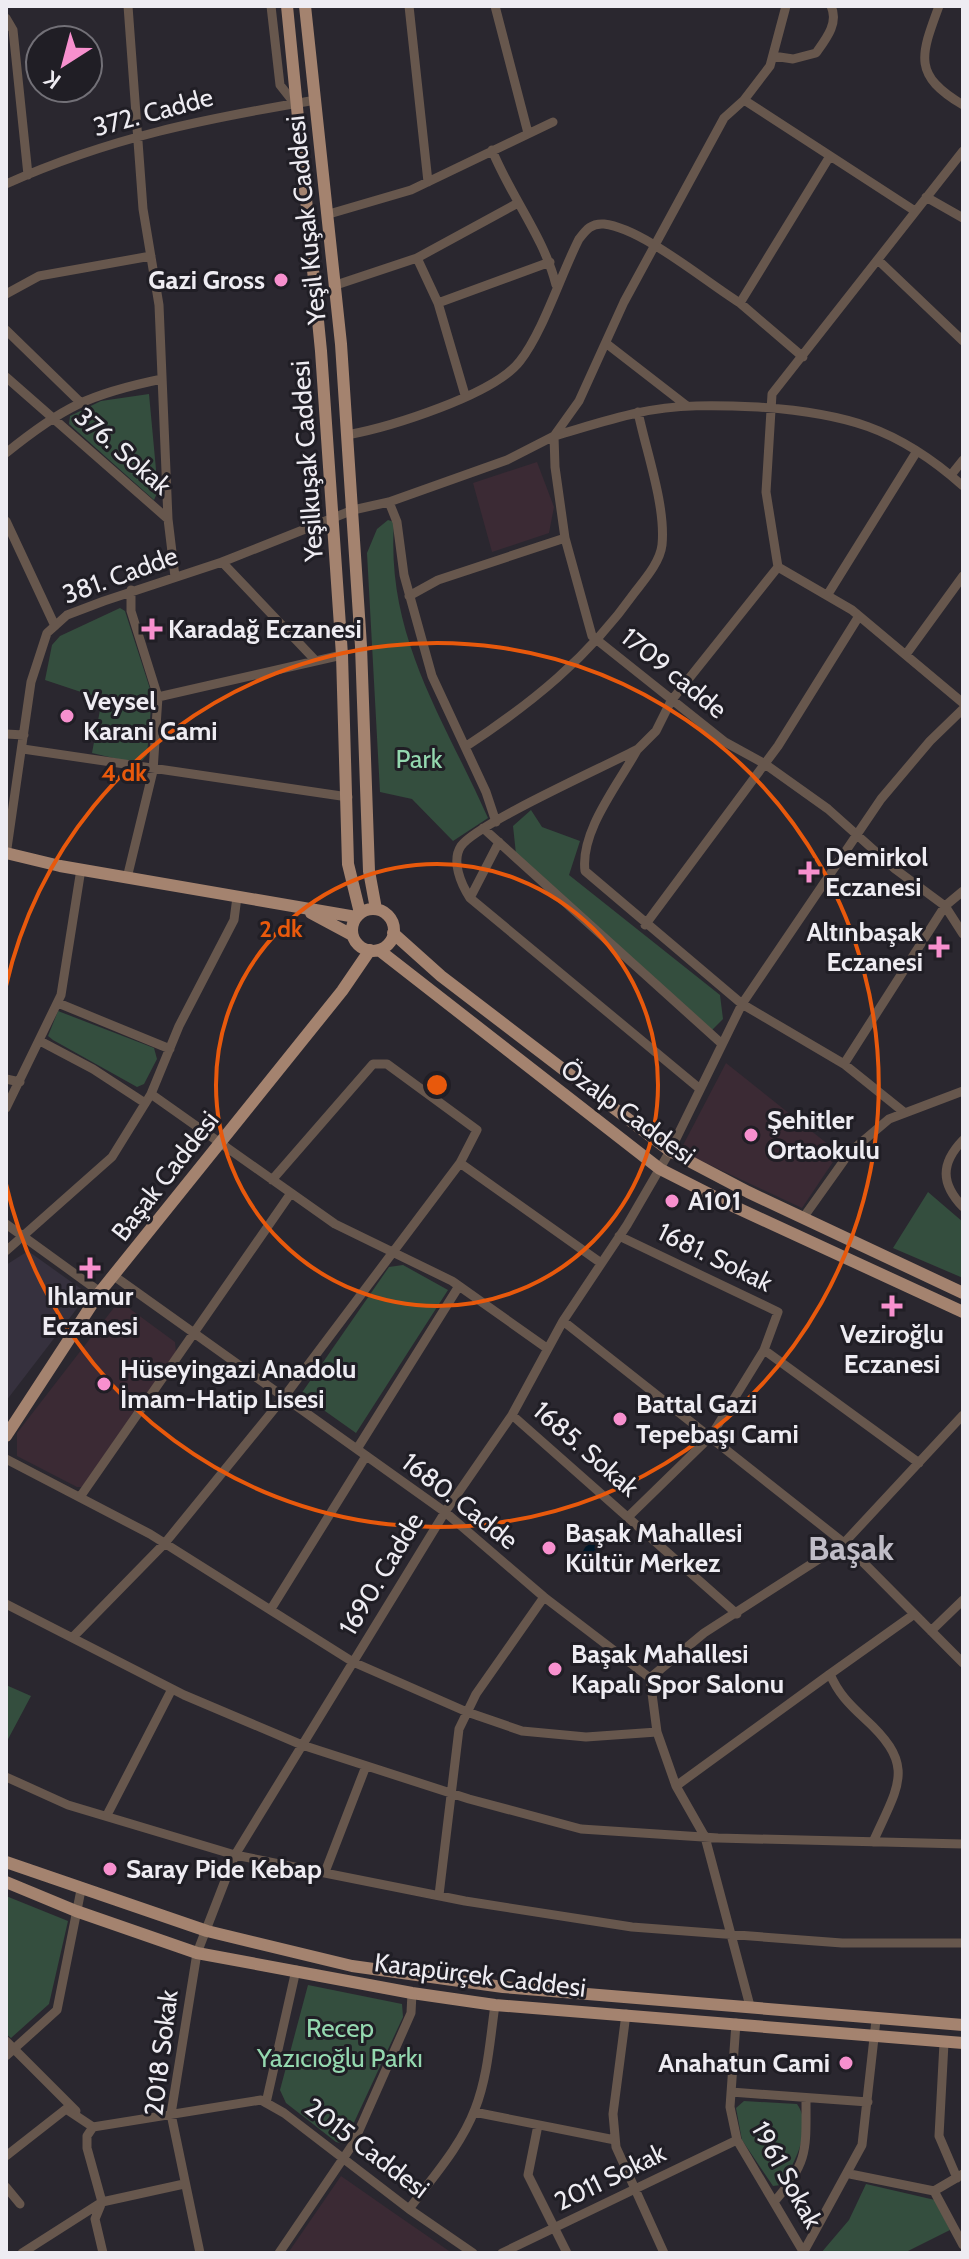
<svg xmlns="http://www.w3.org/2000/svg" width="969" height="2259" font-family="Cabin,sans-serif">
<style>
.built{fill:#36313e}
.education{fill:#3b2a34}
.green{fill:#344e3e}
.water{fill:#001829}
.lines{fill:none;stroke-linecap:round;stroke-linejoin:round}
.minor{stroke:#67574d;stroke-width:9}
.major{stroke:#a4836f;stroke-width:12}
.ring{fill:none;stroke:#e8590c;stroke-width:4}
.poi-dot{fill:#f790ce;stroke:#201e25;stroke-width:3}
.labels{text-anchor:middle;stroke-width:6;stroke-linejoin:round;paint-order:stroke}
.street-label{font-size:26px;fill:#eeecf2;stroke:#201e25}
.poi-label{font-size:26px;font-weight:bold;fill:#eeecf2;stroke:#201e25;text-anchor:start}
.park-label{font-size:26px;fill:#94d8af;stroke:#201e25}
.district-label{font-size:34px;font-weight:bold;fill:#c0bdc7;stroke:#201e25}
.centre{fill:#e8590c;stroke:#201e25;stroke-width:4}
.ring-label{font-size:24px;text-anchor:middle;font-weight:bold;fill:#e8590c;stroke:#201e25;stroke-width:6;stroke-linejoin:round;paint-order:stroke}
</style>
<rect width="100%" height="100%" fill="#2a272f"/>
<path class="built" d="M28,1251L84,1291L85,1298L6,1401V1265Z"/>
<path class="education" d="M537,462L554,507L549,533L492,552L473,483Z
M726,1063L839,1153L802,1208L680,1151Z
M116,1305L126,1306L175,1342L176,1352L82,1487H77L17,1456V1433Z
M341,2176L394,2213L452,2253H288Z"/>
<path class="green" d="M149,394L158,491L154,500L69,424L70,416L101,401Z
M388,520L394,522C386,637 443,717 488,818L453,841L412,799L380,792L367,553L377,529Z
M120,608L125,611L152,695L147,755L139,764L92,753L102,699L45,680L52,645L60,636Z
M531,810L542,827L580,841L569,875L720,995L723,1019L712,1030L516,854L513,826Z
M58,1011L154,1048L157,1059L144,1084L137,1087L53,1040L48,1036Z
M928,1192L963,1222V1278L893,1248Z
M403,1265L448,1290L356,1433L301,1394L389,1267Z
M6,1685L31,1696L6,1743Z
M6,1896L68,1921L49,2004L11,2038L6,2034Z
M308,1985L402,2004L403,2017L344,2144L336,2142L286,2103L280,2090Z
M744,2101L797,2104C814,2128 794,2164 781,2185L773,2186L742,2140L736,2108Z
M866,2184L935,2200L950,2230L904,2253H821L849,2220Z"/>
<path class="water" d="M583 1553a9 9 0 1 1 18 0a9 9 0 1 1-18 0Z"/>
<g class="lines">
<path class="minor" d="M128,6L143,209L159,305L168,519
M271,6L280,85L295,104
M409,6L428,182
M495,6L528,133
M939,6C920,57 913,75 963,105
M6,18L13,30L28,175
M773,56L793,59L816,53C826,39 839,23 831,6
M744,100L770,66L786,6
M492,150C511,197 544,237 556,285
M963,151L772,394L766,492L778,567L852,610L963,703
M6,184C111,137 204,119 316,100
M926,197L963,218
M329,214L411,190L553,122
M417,258L438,303L465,395
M878,260L963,341
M336,285L417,258L518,203
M6,294L39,276L151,256
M438,303L550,262
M740,303L803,357
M6,330L80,402
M607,344L687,406
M6,377L168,519L175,577
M347,435C390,427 494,395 520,361C543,332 561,274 579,239C586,230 591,223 604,224C642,228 706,282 740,303L830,156
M6,453C63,407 89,394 162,379
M951,475L963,460
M963,486C897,427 844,413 758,407C717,405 676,404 637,413C609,419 582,428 554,436L555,467L565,538L592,636L725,742L765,764L828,809L895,869L945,906L963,934
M389,502L397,522L404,575L432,676L486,792L496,822
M6,521L55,626
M222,562L316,661
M828,594L917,451
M409,596L438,580L565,538
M907,653L963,576
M158,697L342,655
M6,734L24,735
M465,747C531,704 589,657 635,592C645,579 660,562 662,545C666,506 646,451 638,412
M23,749L348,797
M637,750C618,785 580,831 585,871L742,1004L844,1064L905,1113
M483,828L722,1044
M6,855L31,682L47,633L67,615L104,601L222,562L353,510L389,502L507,460L554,436L579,401L624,302L724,118L744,100L915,211
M127,878L153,771L158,697L131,611V590
M237,897L234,920L179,1026L151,1094L335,1224L452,1281L548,1349
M470,898L499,842
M645,925L778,746L859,616
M58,1003L170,1049
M40,1041L93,1069L145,1103
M844,1064L945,906L963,891
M6,1079L20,1082
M700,1089L470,898C461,884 451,861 461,846C478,823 604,767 638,749L656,731L671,701L778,567
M6,1108L61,995L81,869
M963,1140C940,1164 941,1184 963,1207
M460,1163L601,1263
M803,1218L850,1152L889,1119L963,1091
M6,1224L100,1292
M619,1236L778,1312L764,1350L711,1436L629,1516
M6,1251L112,1157L151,1094
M114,1276L445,1512L544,1597L650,1678L657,1732L676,1786L705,1837L750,2006
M563,1321L844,1543L963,1663
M764,1350L919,1463
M512,1415L737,1614
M357,1449L459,1286
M6,1459L150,1534L353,1662L467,1712L522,1731L586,1737L657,1732
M80,1497L291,1193
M6,1604L184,1695L302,1745L469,1799L581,1829L718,1838L963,1844
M271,1609L366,1456
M931,1631L963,1600
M73,1637L165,1543L284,1397L460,1163L477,1130L387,1064H373L272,1180
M650,1678L704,1633L844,1543L963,1415
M6,1777L68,1805L235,1855L465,1901L632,1927L842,1943H963
M676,1786L830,1674
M107,1815L172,1689
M873,1842C899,1784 917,1766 864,1718C849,1704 838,1693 830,1674L913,1615
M325,1872L366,1766
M439,1895L459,1729L476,1694L544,1597
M626,2014L613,2114L616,2147L664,2253
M736,2023L730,2107L737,2140L804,2253
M6,2041L76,2111
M944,2043L939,2136L957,2178
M6,2056L57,2010L81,1890
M731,2092L868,2102
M266,2103L296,1970
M474,2112L615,2140
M538,2125L528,2175L567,2253
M93,2127L87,2136V2148L102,2202L95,2219L103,2253
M6,2156L66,2109L93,2127L261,2100L284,2113L409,2209L473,2253
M850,2174L934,2191
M6,2187L20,2204
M934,2191L963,2245
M934,2191L963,2174
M774,2202C809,2162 806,2149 806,2098
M409,2209C432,2178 461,2146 475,2109C488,2076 490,2039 495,2005
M22,2253L102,2202L184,2184
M200,2253L171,2114L197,1953L235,1855L445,1512L512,1415L563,1321L627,1225L670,1151L742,1004L881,799L930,741L963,709
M279,2253L353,2144L411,2013L412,1993
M502,2253L737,2140
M803,2253L862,2145L876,2020"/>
<path class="major" d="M287,6L321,351L342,655L348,864L360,913
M305,6L341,344L361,646L369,871L376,909
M6,853L60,866L356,917
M352 930a21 21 0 1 1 42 0a21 21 0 1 1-42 0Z
M311,913L352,935
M393,933L441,976L670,1151L748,1192L963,1293
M379,950L660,1169L733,1206L963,1312
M6,1436L100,1292L342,991L370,950
M6,1862L207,1931L352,1966L503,1987L963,2025
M6,1882L76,1911L197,1953L412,1993L495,2005L963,2043"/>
</g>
<g class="ring">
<circle cx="437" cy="1085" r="221"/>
<path d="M6 986A442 442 0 1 1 6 1184"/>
</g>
<g class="poi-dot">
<circle cx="281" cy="280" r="8"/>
<path d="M148 617h8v8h8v8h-8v8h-8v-8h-8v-8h8z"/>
<circle cx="67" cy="716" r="8"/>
<path d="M805 860h8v8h8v8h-8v8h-8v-8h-8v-8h8z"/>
<path d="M935 935h8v8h8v8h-8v8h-8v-8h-8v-8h8z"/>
<circle cx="751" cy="1135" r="8"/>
<circle cx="672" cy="1201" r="8"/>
<path d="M86 1256h8v8h8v8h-8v8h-8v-8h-8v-8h8z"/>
<path d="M888 1294h8v8h8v8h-8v8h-8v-8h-8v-8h8z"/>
<circle cx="104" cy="1384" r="8"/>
<circle cx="620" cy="1419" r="8"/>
<circle cx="549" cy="1548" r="8"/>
<circle cx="555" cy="1669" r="8"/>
<circle cx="110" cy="1869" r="8"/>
<circle cx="846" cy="2063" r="8"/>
</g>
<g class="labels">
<g class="street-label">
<text transform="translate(153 112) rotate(-15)" y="9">372. Cadde</text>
<text transform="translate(306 220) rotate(-96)" y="9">Yeşil Kuşak Caddesi</text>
<text transform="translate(123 451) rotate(41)" y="9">376. Sokak</text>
<text transform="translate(307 461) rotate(-94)" y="9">Yeşilkuşak Caddesi</text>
<text transform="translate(120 575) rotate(-20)" y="9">381. Cadde</text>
<text transform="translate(674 673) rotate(39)" y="9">1709 cadde</text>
<text transform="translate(628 1112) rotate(36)" y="9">Özalp Caddesi</text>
<text transform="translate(165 1176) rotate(-52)" y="9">Başak Caddesi</text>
<text transform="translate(715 1257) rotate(26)" y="9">1681. Sokak</text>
<text transform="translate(586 1449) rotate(41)" y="9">1685. Sokak</text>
<text transform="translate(460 1501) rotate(38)" y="9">1680. Cadde</text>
<text transform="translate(381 1574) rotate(-59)" y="9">1690. Cadde</text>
<text transform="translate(480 1975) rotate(7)" y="9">Karapürçek Caddesi</text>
<text transform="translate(161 2053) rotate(-83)" y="9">2018 Sokak</text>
<text transform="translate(367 2148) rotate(37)" y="9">2015 Caddesi</text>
<text transform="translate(787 2175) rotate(61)" y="9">1961 Sokak</text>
<text transform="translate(610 2177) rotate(-26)" y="9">2011 Sokak</text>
</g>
<g class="poi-label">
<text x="265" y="289" text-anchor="end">Gazi Gross</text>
<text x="168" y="638">Karadağ Eczanesi</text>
<text x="83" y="710">Veysel<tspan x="83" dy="30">Karani Cami</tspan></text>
<text x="825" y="866">Demirkol<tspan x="825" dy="30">Eczanesi</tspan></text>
<text x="923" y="941" text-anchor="end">Altınbaşak<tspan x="923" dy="30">Eczanesi</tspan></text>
<text x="767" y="1129">Şehitler<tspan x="767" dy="30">Ortaokulu</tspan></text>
<text x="688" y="1210">A101</text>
<text x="90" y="1305" text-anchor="middle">Ihlamur<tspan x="90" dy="30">Eczanesi</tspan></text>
<text x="892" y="1343" text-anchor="middle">Veziroğlu<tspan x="892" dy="30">Eczanesi</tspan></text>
<text x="120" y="1378">Hüseyingazi Anadolu<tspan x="120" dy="30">İmam-Hatip Lisesi</tspan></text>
<text x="636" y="1413">Battal Gazi<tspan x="636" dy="30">Tepebaşı Cami</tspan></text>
<text x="565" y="1542">Başak Mahallesi<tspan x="565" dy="30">Kültür Merkez</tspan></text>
<text x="571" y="1663">Başak Mahallesi<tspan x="571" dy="30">Kapalı Spor Salonu</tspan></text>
<text x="126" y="1878">Saray Pide Kebap</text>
<text x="830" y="2072" text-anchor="end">Anahatun Cami</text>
</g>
<g class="park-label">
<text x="419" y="768">Park</text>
<text x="340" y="2037">Recep<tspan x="340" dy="30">Yazıcıoğlu Parkı</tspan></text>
</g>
<g class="district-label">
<text x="851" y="1560">Başak</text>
</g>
</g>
<circle cx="437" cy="1085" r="12" class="centre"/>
<g class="ring-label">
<text x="124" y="781">4 dk</text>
<text x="281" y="937">2 dk</text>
</g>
<rect width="969" height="2259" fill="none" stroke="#eeecf2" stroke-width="16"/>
<g transform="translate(64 64) rotate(216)"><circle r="38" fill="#201e25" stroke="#727077" stroke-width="2"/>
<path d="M0-6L14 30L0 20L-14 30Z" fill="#f790ce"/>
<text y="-12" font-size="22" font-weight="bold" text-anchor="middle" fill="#eeecf2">K</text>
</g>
</svg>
